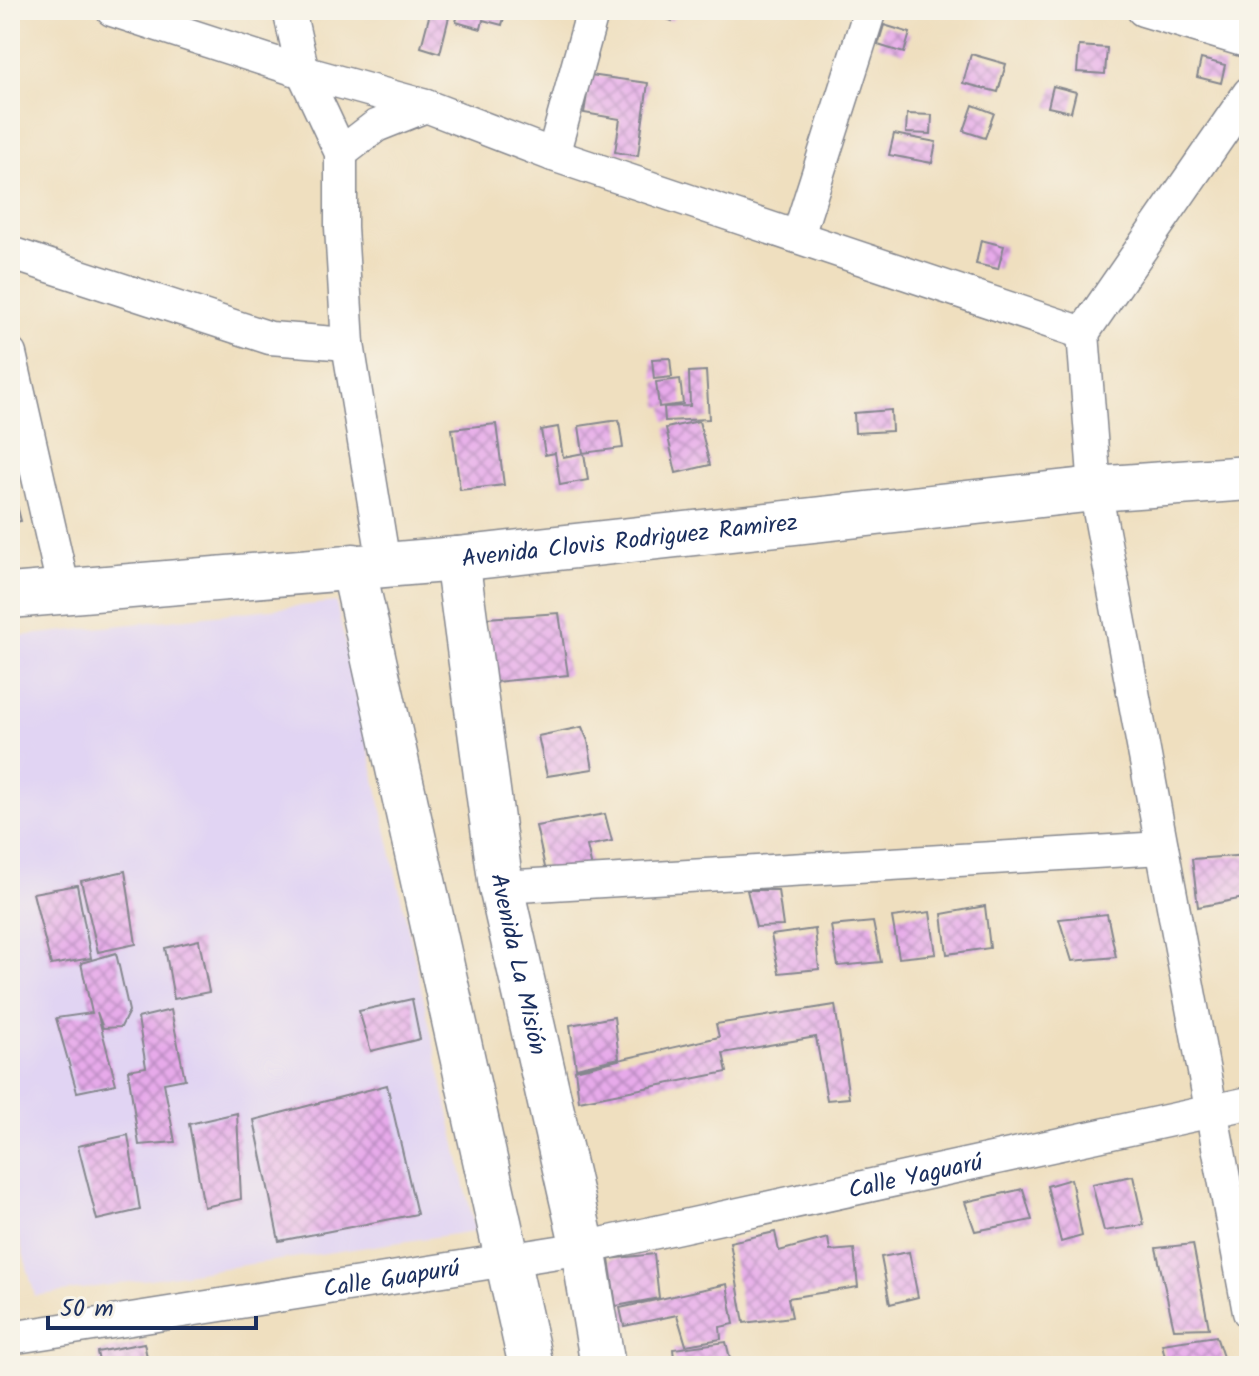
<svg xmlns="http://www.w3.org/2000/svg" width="1259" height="1376" font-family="Kalam,sans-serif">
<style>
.built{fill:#e1d4f3}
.building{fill:url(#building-cross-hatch)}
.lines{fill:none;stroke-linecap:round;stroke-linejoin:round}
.street-casing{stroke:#85878e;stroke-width:35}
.secondary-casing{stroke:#85878e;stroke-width:47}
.street{stroke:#fff;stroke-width:32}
.secondary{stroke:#fff;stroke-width:44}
.labels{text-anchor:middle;stroke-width:7;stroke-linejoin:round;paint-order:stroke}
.street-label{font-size:24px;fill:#1b2f5e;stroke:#f7f3e8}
</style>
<defs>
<pattern id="building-cross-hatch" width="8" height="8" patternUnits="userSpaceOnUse" patternTransform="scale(2)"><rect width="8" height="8" fill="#e7aaea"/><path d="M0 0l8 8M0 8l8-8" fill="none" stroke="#ba8bc1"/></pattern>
</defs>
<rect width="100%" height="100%" fill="#f7f3e8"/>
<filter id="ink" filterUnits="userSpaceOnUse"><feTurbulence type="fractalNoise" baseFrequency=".0125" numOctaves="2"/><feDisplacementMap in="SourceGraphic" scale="16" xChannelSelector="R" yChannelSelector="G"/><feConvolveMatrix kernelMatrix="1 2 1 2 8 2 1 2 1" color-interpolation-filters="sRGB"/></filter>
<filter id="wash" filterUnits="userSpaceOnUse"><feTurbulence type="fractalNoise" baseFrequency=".006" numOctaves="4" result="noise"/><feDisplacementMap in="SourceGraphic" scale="32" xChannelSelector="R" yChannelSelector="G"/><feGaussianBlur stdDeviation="1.8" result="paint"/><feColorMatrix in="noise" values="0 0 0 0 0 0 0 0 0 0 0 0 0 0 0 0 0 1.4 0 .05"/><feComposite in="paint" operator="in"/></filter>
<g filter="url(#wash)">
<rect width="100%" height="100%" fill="#efdfbf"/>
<path class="built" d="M336,602L475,1231L35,1296L10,1205V637Z"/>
<g id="blocks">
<path class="building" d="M459,10H506L502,25L483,20L481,29L456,22Z
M643,10H676L672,21Z
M430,13L449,17L440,53L421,47Z
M884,25L910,33L904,53L878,45Z
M1079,46L1107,48L1105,74L1077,72Z
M971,54L1006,64L998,92L963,83Z
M1201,59L1225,65L1221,83L1197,77Z
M590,75L648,83L638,156L615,152L620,119L584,113Z
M1053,86L1076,92L1071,112L1048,107Z
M973,105L994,113L985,138L964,131Z
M907,114L932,115L931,134L906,133Z
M894,134L936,142L932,163L889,155Z
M981,240L1004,246L998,269L976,264Z
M670,358L672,377L654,379L652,359Z
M706,371L709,419L665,421L664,407L690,406L689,372Z
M680,379L683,404L659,407L656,382Z
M891,410L892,431L855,433L854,413Z
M619,420L623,448L583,453L579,426Z
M699,421L710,465L676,473L666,428Z
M496,424L504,485L460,490L452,429Z
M558,427L563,457L584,453L588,480L560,485L555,453L545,455L541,430Z
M10,479L21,521L10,523Z
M559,613L568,675L495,682L487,618Z
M582,727L588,741L593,769L547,776L538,736Z
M605,814L612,841L587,846L592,868L546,872L536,826Z
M1249,855V897L1198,907L1192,859Z
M125,871L136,944L98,952L81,881Z
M77,885L91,958L51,965L33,893Z
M747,890H778L783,926L756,927Z
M985,906L990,948L947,954L942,914Z
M930,912L936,954L899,958L892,917Z
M1107,914L1116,957L1072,961L1059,919Z
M873,922L881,962L838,966L831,926Z
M815,929L819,969L779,973L771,935Z
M199,940L209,992L174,999L165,948Z
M116,953L129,1011L121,1027L103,1028L97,1012L116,1084L77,1092L56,1018L92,1013L81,963Z
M412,999L420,1039L371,1051L359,1011Z
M835,1005L849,1098L827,1100L816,1037L723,1053L727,1072L579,1101L575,1070L719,1037L716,1024Z
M171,1010L185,1079L164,1083L175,1142L139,1145L128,1070L146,1067L138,1018Z
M614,1017L619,1058L576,1068L570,1025Z
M387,1085L417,1214L279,1241L254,1120Z
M237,1113L241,1199L204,1207L189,1124Z
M128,1135L140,1210L97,1220L78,1146Z
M1133,1176L1144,1225L1104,1231L1092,1184Z
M1071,1179L1082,1236L1061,1242L1047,1186Z
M1023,1189L1032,1220L975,1231L965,1202Z
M775,1232L779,1251L828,1238L830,1251L854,1249L858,1287L788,1298L792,1317L744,1323L730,1242Z
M1193,1244L1209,1328L1174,1329L1156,1248Z
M909,1252L918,1297L890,1304L881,1257Z
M654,1254L659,1298L616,1306L609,1259Z
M727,1284L734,1324L720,1327L721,1339L686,1345L677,1315L624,1326L620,1308Z
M1216,1336L1226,1366H1167L1162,1344Z
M726,1342L732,1366H675L673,1349Z
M144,1343L149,1366H100L97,1352Z
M50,1361L51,1366H30L29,1364Z"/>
</g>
</g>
<g filter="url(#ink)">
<use href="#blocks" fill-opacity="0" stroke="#85878e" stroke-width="2"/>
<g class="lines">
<g class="street-casing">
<g id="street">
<path d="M112,10L303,72L426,106L553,155L1083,333L1249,93"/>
<path d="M289,10L303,72L341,153V227L348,344L384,564"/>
<path d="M1143,10L1249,42"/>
<path d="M341,153L376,126L426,106"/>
<path d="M553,155L593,10"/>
<path d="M798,236L870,10"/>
<path d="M10,253L270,338L348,344"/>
<path d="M1083,333L1095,489L1249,1312"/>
<path d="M10,354L64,591"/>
<path d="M501,887L1162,848"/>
<path id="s1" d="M10,1338L583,1248L1249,1103"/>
</g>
</g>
<g class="secondary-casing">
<g id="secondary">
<path id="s2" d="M457,559L501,887L583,1248L603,1366"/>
<path d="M353,566L531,1366"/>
<path id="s3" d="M10,596L457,559L1095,489L1249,478"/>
</g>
</g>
<use href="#street" class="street"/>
<use href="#secondary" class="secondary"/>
</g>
</g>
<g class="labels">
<g class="street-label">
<text dy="8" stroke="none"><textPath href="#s3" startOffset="622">Avenida Clovis Rodriguez Ramirez</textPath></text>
<text dy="8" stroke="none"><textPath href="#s2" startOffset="410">Avenida La Misión</textPath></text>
<text dy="8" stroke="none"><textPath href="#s1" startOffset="920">Calle Yaguarú</textPath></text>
<text dy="8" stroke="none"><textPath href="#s1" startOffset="386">Calle Guapurú</textPath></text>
</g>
</g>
<rect width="1259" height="1376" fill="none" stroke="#f7f3e8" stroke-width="40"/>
<path d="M48 1316v12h208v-12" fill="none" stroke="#1b2f5e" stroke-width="4"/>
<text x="60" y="1316" font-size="24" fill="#1b2f5e" stroke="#f7f3e8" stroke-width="6" paint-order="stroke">50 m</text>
</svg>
